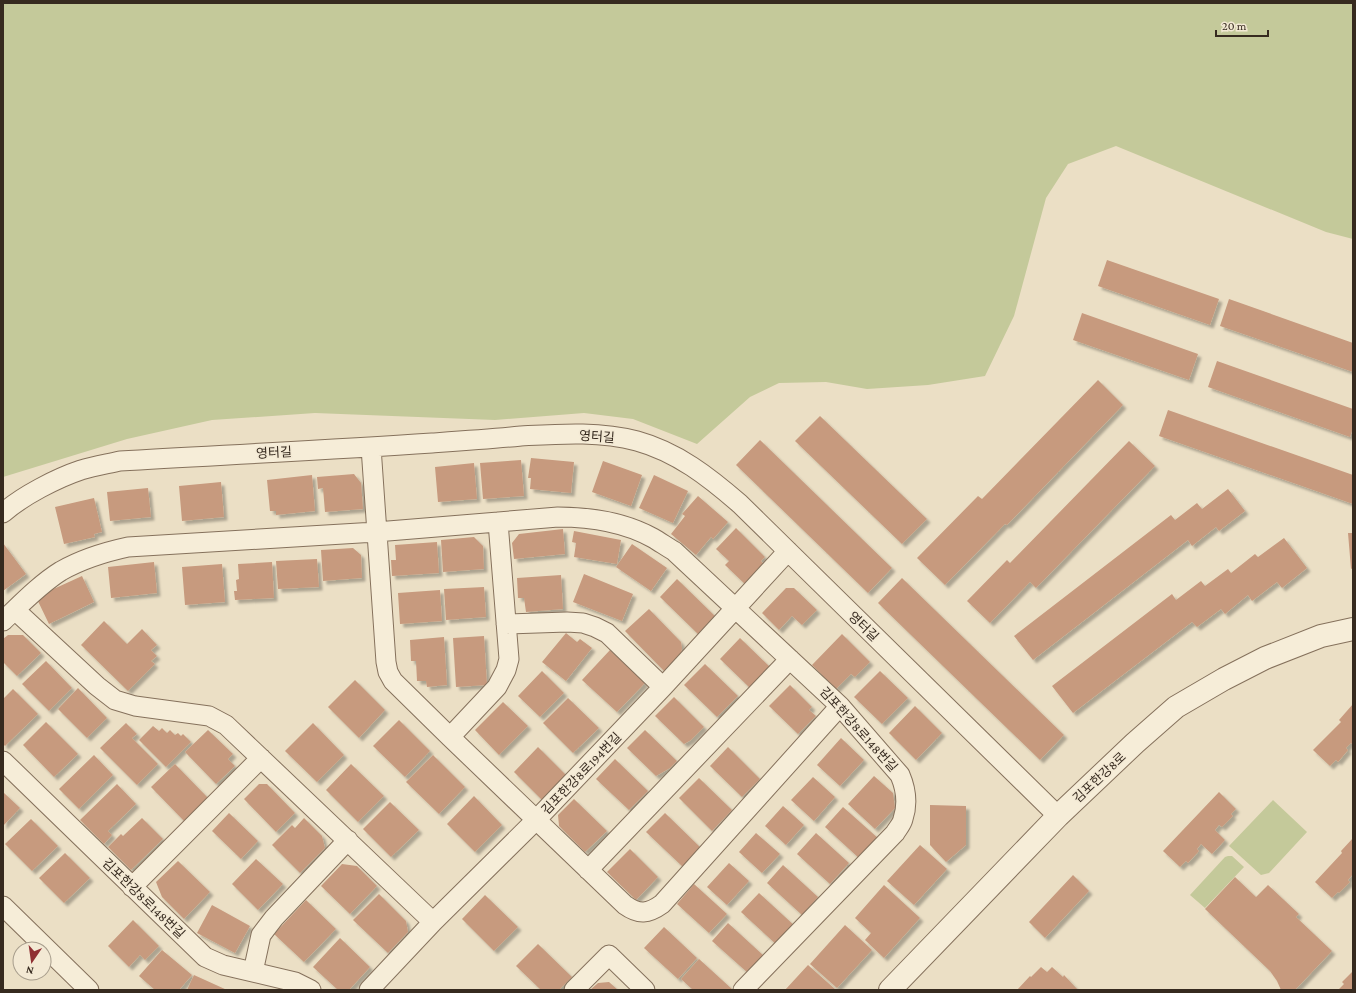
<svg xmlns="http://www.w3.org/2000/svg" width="1356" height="993" font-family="'Crimson Pro','Noto Sans KR',serif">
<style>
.green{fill:#c4c99a}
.building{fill:#c79a7e;filter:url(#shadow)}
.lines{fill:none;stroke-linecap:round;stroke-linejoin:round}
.minor-casing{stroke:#85715c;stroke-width:21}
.tertiary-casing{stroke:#85715c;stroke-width:24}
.minor{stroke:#f6edd8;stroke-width:19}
.tertiary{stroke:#f6edd8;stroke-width:22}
.labels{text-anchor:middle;stroke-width:3;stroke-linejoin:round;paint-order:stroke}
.street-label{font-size:13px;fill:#362a1f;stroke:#f3e9d4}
</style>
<defs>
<filter id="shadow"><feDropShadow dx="3.5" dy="3.5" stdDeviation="1" flood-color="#0004"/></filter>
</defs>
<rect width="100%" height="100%" fill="#ebdfc5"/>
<path class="green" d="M3,3H1353V239L1326,232L1116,146L1068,164L1046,198L1014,316L985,376L928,385L867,389L826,382L779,383L750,397L697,444L633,419L584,413L495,420L315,413L212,420L127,439L3,477Z
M1273,800L1307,832L1269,873L1261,875L1229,846Z
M1228,856H1232L1244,867L1205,908L1190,895L1225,857Z"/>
<path class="building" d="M1107,260L1219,299L1210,325L1098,286Z
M1229,299L1353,343V372L1220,326Z
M1082,313L1198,354L1189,380L1073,340Z
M1217,361L1353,409V428L1350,437L1208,387Z
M1098,380L1123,405L1007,525L1005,524L945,585L917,558L978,496L982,499Z
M1168,410L1353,475V504L1159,436Z
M820,416L927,519L902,544L795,441Z
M760,440L892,568L868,593L736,465Z
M1129,441L1155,466L1036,588L1030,582L990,623L967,601L1007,560L1010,563Z
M531,458L574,462L571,493L530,489L531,478H528Z
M521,460L524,496L483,499L480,463Z
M603,461L642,475L631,506L592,492Z
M474,463L477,499L438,502L435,467Z
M354,474L361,483L363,509L325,512L323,488L318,489L317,477Z
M312,475L315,511L276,515V511H270L267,480Z
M654,475L688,491L673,523L639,508Z
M221,482L224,517L182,521L179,486Z
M148,488L151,517L110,521L107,492Z
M1228,489L1245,511L1219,531L1216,527L1192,546L1188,540L1033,660L1014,636L1171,515L1175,520L1197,503L1202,509Z
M698,496L728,522L713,539L711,537L696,555L671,534L685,516L682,514Z
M94,498L102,532L94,534L95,537L64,544L55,507Z
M736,528L765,557L761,561L766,567L747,586L725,565L729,561L716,549Z
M563,529L565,554L514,559L512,543L519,534Z
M574,531L621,540L617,564L574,557L576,543L572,542Z
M1348,533H1353V568L1351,569Z
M474,537L483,546L484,569L443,572L441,540Z
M1284,538L1307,568L1282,588L1277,582L1252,601L1248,595L1225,614L1221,609L1197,627L1192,622L1073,713L1052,686L1172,594L1176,600L1201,581L1205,586L1228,569L1231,573L1255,554L1258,557Z
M437,542L439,573L392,576L391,560H396L395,545Z
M3,543L26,574L3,591Z
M632,544L667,568L651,591L616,567Z
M353,548L361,555L362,578L323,581L321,550Z
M317,559L319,587L278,589L276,561Z
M154,562L157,593L111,598L108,567Z
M272,562L274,598L235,600L234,591H237L236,580L239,579L238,564Z
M222,564L225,602L185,605L182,567Z
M584,574L633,594L622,621L573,602Z
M561,575L563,609L526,612L524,598H518L517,578Z
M82,576L94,602L49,624L36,597Z
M902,578L1064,735L1040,760L878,603Z
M677,579L717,618L700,636L660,597Z
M484,587L486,617L446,620L444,589Z
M786,588H794L817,610L802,625L792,616L779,630L762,613Z
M440,590L442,621L400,624L398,593Z
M649,609L681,642L682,648L681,655L664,671L625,631Z
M104,621L127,644L142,629L157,645L151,650L157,656L151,661L155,664L128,691L81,645Z
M566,633L577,642L580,639L592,648L566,681L542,662Z
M842,634L870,662L855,677L851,674L836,689L812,665Z
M8,635H23L41,653L17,676L3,662V639Z
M484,636L487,685L456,687L453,638Z
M444,637L447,685L427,687L426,681H417L416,661H411L410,640Z
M740,638L771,668L750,688L720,659Z
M610,650L645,683L617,712L582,680Z
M46,661L72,688L49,711L22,684Z
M705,664L738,696L717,717L684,685Z
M542,671L564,693L540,717L518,696Z
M880,671L908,698L882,724L854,697Z
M355,680L385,710L359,738L328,707Z
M790,685L812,707L809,710L816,716L798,734L769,706Z
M78,688L107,718L87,738L58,709Z
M13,689L38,714L5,746L3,744V699Z
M674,697L704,727L691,740L684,744L655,716Z
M568,698L599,728L573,753L543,723Z
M503,702L528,726L499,755L475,730Z
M1353,704V745L1351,743L1346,748L1348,750L1338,762L1336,760L1330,766L1313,750L1341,722L1339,720Z
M915,706L942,733L916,760L889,733Z
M399,720L430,751L405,777L373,746Z
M46,722L78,754L54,777L23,745Z
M126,723L137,734L132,738L158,764L137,785L100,748Z
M313,723L344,755L317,782L285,751Z
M153,726L159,731L162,728L167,733L170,730L175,735L178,733L181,736L183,734L191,742L166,767L139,740Z
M208,730L233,754L228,759L235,766L216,784L185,752Z
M645,730L677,761L670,768L656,776L627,748Z
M841,738L864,760L840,786L817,765Z
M538,747L569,778L548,799H541L514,772Z
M728,747L760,779L742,797L710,766Z
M94,755L113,775L79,809L59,789Z
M433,755L465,787L439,814L406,782Z
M615,759L648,791L629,810L596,779Z
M175,764L209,799L185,822L151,787Z
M351,764L384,796L358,822L326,790Z
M874,776L893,793L895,808L875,829L848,804Z
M813,777L835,797L814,821L791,800Z
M699,778L732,810L712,831L679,798Z
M117,784L136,804L108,831L112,835L104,844L80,820Z
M259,784H267L295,813L276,832L244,799Z
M3,792L20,808L3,826Z
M1219,792L1236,809L1231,814L1233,816L1222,827L1219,825L1215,830L1225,840L1212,854L1201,844L1197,849L1199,851L1188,863L1186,861L1180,867L1163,851Z
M474,796L502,825L475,852L447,824Z
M574,799L607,831L585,852L559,826L558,815Z
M390,802L419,830L391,857L363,829Z
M930,805L966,806V845L946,862L930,845Z
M783,806L804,825L786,845L765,826Z
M843,807L879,839L860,859L825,827Z
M229,813L258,841L241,859L212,831Z
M665,813L701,848L683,867L646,832Z
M142,818L163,839L131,870L108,847L121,834L123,836Z
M304,818L322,836L325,848L300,873L272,845L292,825L295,828Z
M31,819L58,846L32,871L5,844Z
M756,833L780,854L762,873L739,852Z
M816,833L849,863L830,884L797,854Z
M1353,838V874L1348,880L1350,882L1339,893L1338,892L1332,898L1315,882L1342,853L1341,851Z
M920,845L947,869L914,905L887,881Z
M630,849L658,877L636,900L607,872Z
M65,853L90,878L64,903L39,878Z
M256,859L283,884L258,910L232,884Z
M178,861L210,892L184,919L162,897L156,882Z
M729,863L749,881L727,905L707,887Z
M342,864L357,866L377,886L350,914L321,886Z
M783,865L818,897L802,915L767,883Z
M1073,875L1089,891L1045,938L1029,922Z
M1235,877L1256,897L1268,885L1299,914L1296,917L1332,951L1295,990H1281L1277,981L1270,971L1205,909Z
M694,884L727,914L709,933L677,904Z
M884,885L920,918L884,958L865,940L871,933L855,918Z
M759,893L796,927L778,946L741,912Z
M379,894L406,921L408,932L388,953L353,920Z
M485,895L518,927L494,951L462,919Z
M306,900L336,929L304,962L274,934Z
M212,905L250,926L235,953L197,933Z
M133,920L159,946L145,960L140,955L129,967L108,946Z
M728,923L764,956L748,973L712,941Z
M845,925L872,950L837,988L810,964Z
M664,927L697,958L678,979L644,948Z
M340,938L370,967L349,990H338L313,967Z
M538,944L572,977L559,990H541L516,966Z
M162,950L192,975L179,990H155L139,976Z
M699,959L733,990H693L681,979Z
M808,965L836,990H785Z
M1041,967L1047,972L1052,967L1063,977L1064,975L1078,990H1017L1030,976L1031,977Z
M1353,971V990H1338L1344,984L1342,982Z
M194,975L227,990H187Z
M609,982L618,990H590L598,983Z"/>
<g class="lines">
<g class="minor-casing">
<path id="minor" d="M371,447L386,662L388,672L393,681L450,737L625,905C639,915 648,914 662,904L840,706
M3,513C22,496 57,478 81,470C94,466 107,464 120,461C224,455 328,450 432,443C461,441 491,439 521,436C559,434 599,431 637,441C677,452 709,477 740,504L1058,816
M15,610L97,686L115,700L135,706L209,716L226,725L433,922
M3,621C21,604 40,584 61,571C82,559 105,552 128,547L376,532L558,517C590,517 624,522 653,538C660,542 667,547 674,551L840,706L900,775C906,789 908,804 903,819C902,824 898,828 895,833L743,990
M506,624L567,622L583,623L595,627L607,633L663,687
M450,737L497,687L506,670L509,659L498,522
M3,761L205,957L223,965L295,982L311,990
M588,870L790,659
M132,887L261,758
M3,906L89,990
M253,972L261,935L274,918L348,840
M369,990L433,922L536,820L663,687L788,551
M574,990L609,955L645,990"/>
</g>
<g class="tertiary-casing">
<path id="tertiary" d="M890,990L1058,816L1135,743L1176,707L1224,679L1265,658L1321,636L1353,629"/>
</g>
<use href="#minor" class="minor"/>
<use href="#tertiary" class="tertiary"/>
</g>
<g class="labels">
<g class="street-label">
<text transform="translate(597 436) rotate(4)" y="5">영터길</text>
<text transform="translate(274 452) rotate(-3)" y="5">영터길</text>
<text transform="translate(864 626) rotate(44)" y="5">영터길</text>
<text transform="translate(859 729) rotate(48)" y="5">김포한강8로148번길</text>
<text transform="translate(581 773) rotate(-46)" y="5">김포한강8로194번길</text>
<text transform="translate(1099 777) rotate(-43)" y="5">김포한강8로</text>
<text transform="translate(144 898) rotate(44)" y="5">김포한강8로148번길</text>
</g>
</g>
<rect width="1356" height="993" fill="none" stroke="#362a1f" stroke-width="8"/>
<g transform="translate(32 961) rotate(193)"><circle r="19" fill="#f3e9d4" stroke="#a79d8c"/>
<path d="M0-3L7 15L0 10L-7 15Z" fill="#903033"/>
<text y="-6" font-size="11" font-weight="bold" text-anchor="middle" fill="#362a1f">N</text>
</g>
<path d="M1216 30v6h52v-6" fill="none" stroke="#362a1f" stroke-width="2"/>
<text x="1222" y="30" font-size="12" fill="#362a1f" stroke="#f3e9d4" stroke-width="3" paint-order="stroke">20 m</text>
</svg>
